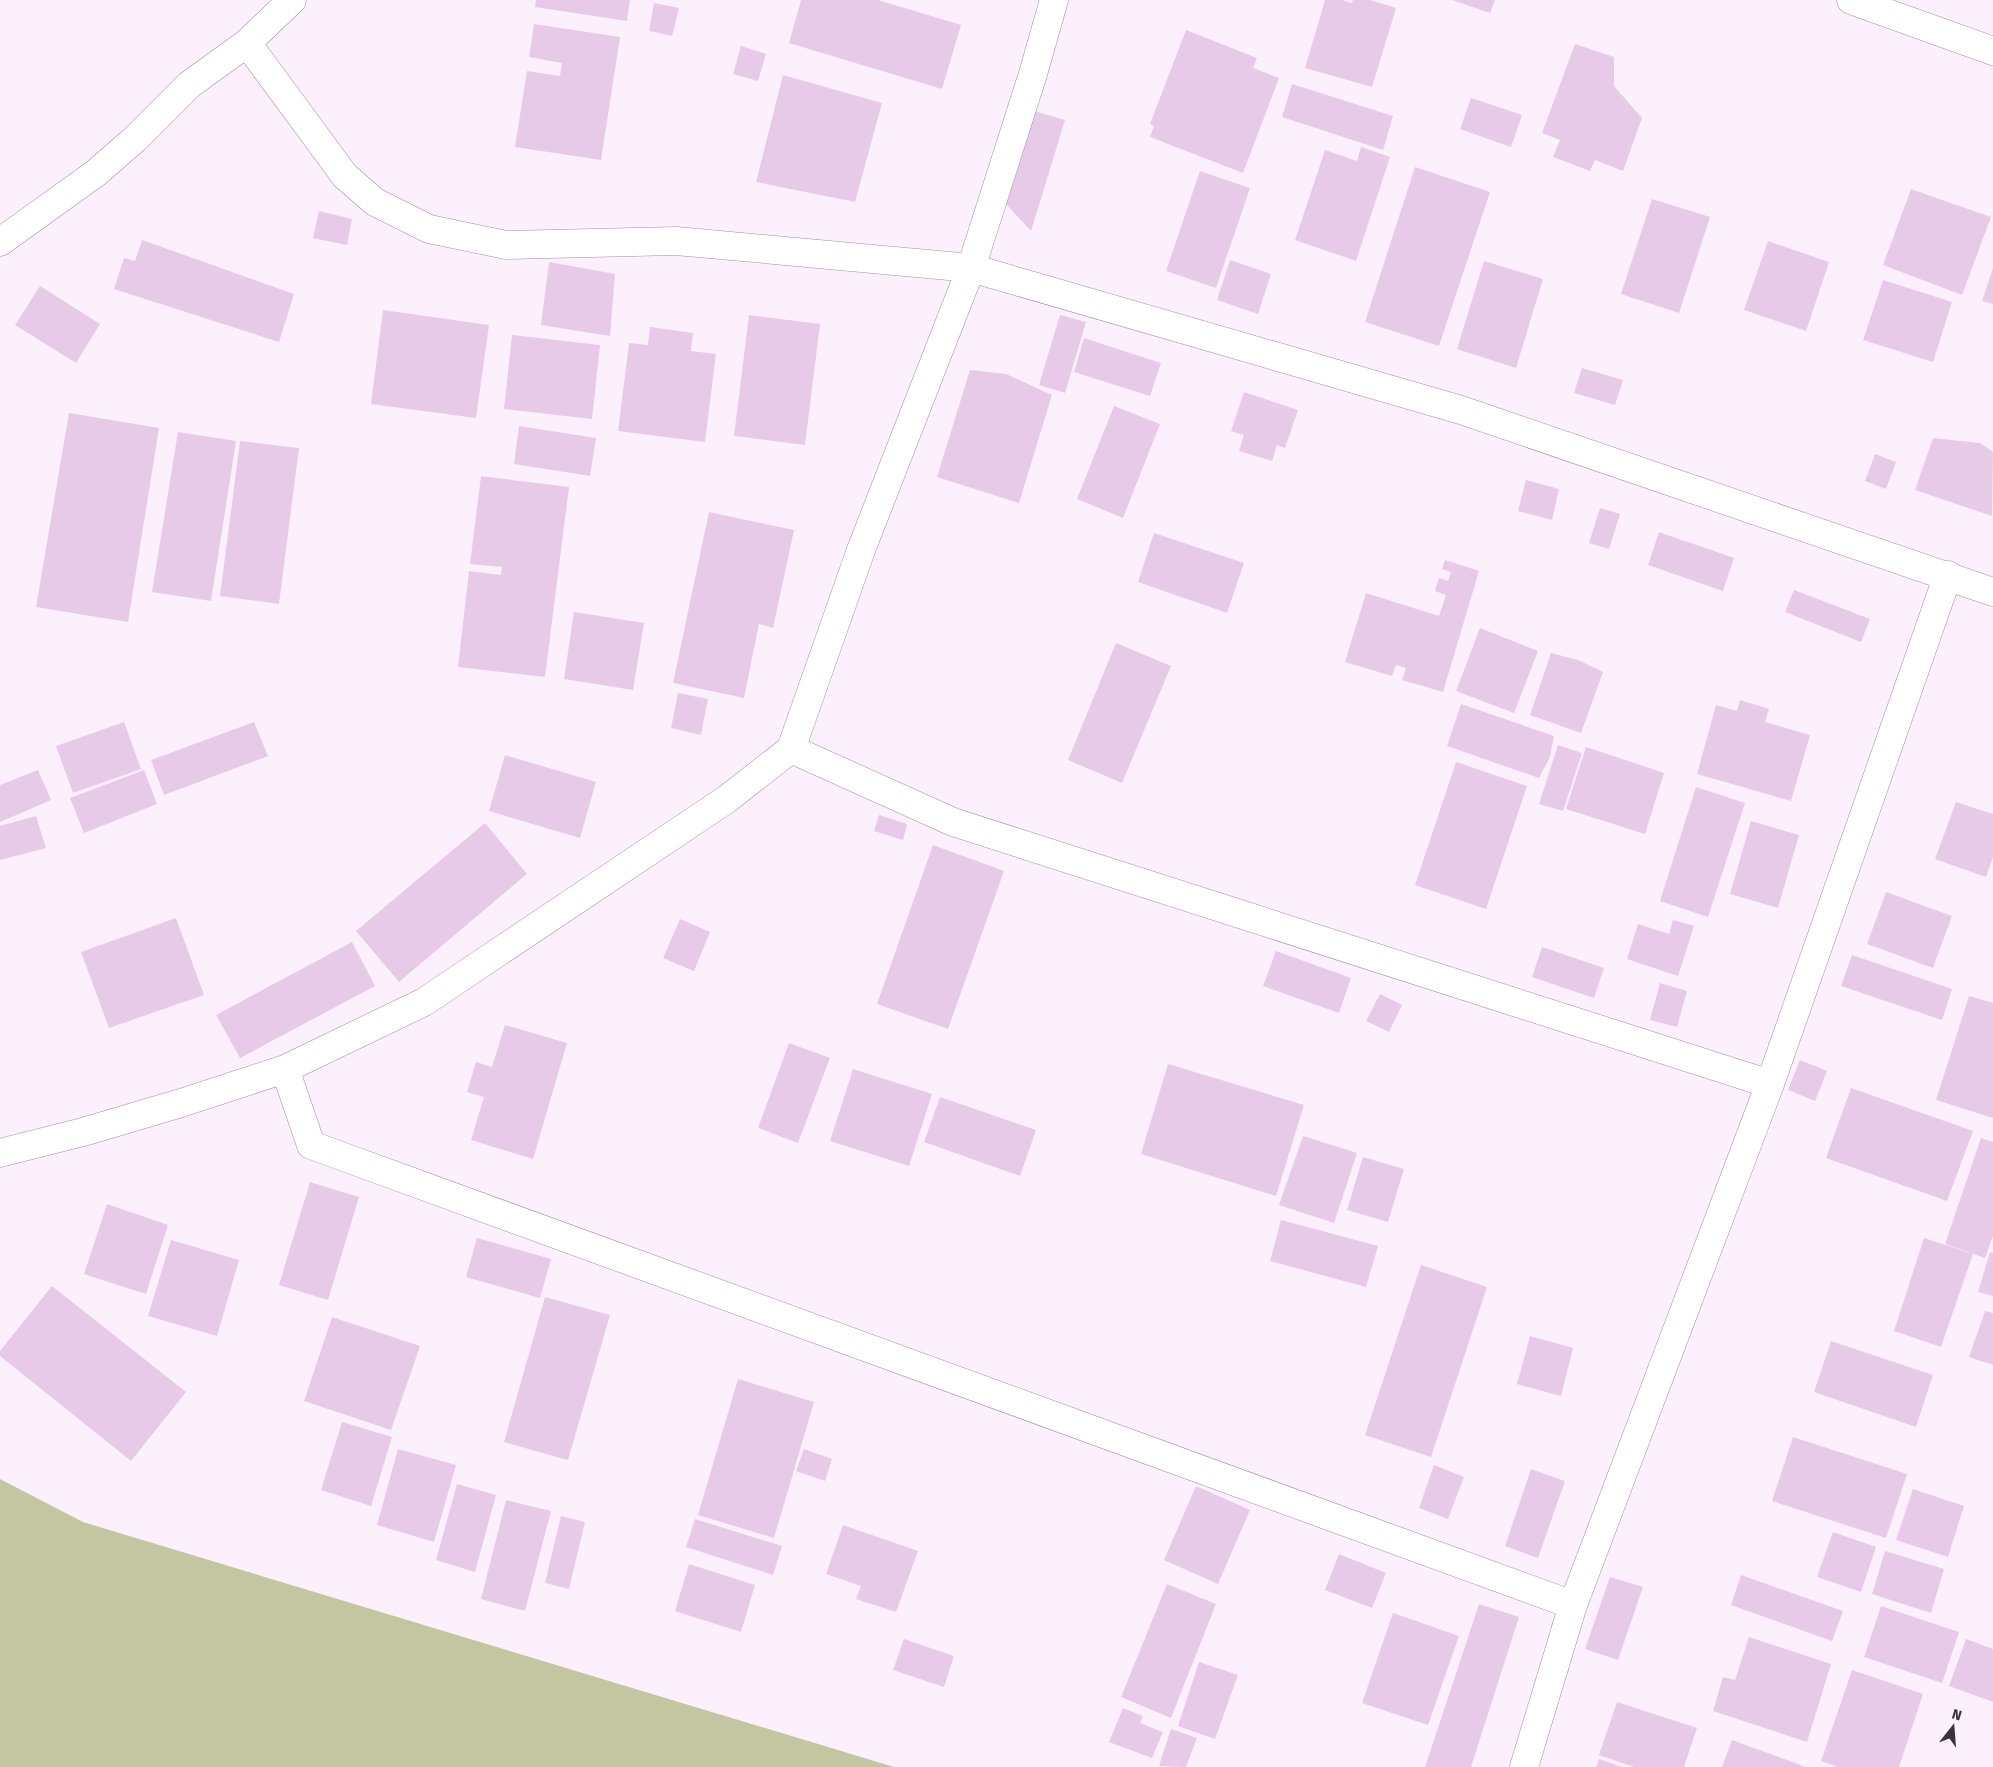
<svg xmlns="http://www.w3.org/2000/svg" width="1993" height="1767" font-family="'Fira Sans',sans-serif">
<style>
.forest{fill:#c4c6a2}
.building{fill:#e7cae7}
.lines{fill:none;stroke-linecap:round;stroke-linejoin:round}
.minor-casing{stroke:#a090a0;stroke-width:29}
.minor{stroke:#fff;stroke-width:28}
</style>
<rect width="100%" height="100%" fill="#fdf0fd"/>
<path class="forest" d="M0,1479L83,1522L894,1767H0Z"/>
<path class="building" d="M536,0H630L627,21L535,7Z
M801,0H878L961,25L942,89L789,43Z
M1325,0H1342L1352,3L1353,0H1370L1396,8L1372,87L1305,68Z
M1452,0H1495L1490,13Z
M654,3L679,8L672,36L649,31Z
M534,24L620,37L601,160L515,147L527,71L560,76L562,63L529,57Z
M1186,30L1257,58L1253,68L1279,78L1243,173L1150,137L1154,126L1150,124Z
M1575,44L1614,57V86L1642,118L1623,171L1595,160L1590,171L1553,157L1560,140L1542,133Z
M741,46L766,54L758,81L733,74Z
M783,75L882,103L855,202L756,182Z
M1292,84L1393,116L1383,150L1282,117Z
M1471,98L1522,115L1511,147L1460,129Z
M1031,110L1065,120L1031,231L1006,204Z
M1361,147L1390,157L1356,261L1295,240L1325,150L1357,161Z
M1415,167L1490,192L1439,346L1365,322Z
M1200,171L1250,188L1216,288L1166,271Z
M1911,189L1991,217L1962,295L1883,265Z
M1652,199L1710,217L1679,313L1621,294Z
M319,211L352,219L347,245L313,238Z
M142,240L294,294L279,342L114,289L124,258L135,261Z
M1768,241L1829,262L1806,331L1744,310Z
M1230,260L1271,274L1258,314L1217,300Z
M1484,261L1543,279L1516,368L1457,349Z
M549,262L615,274L610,336L541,325Z
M1993,268V304L1982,301Z
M1883,280L1952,302L1933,362L1863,340Z
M40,286L100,324L76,363L15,325Z
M383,310L489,325L476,418L371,404Z
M749,315L820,324L805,445L734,436Z
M1060,315L1086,322L1065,393L1039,385Z
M650,327L693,333L691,351L716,354L705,442L618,431L629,343L648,345Z
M512,335L600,345L592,419L504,409Z
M1084,338L1161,363L1150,396L1074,372Z
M1582,368L1623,380L1615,405L1574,393Z
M970,370L1006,374L1052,395L1019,503L937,477Z
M1244,392L1298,410L1285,448L1277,445L1272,461L1239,451L1244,435L1231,431Z
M1114,406L1160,424L1123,518L1077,499Z
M69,413L159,428L128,622L36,607Z
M519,426L596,438L590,476L514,464Z
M178,432L236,441L211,601L152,592Z
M1933,438L1980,443L1993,452L1992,516L1915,490Z
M240,441L299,448L279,604L220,596Z
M1875,454L1896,462L1886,489L1865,481Z
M481,476L569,487L545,677L458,667L469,571L501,575L502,567L470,564Z
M1526,480L1559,489L1552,520L1518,511Z
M1600,508L1620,514L1609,549L1589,543Z
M709,512L794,530L773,628L759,624L744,698L673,683Z
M1659,532L1734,558L1723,591L1648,565Z
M1154,533L1244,563L1227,613L1138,582Z
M1445,560L1479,571L1443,692L1402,680L1406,668L1396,665L1392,676L1345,662L1366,593L1439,616L1446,595L1435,591L1439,578L1448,581L1451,572L1442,569Z
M1794,590L1870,619L1861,642L1785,612Z
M574,612L644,623L633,690L564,679Z
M1480,628L1538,651L1514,713L1456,691Z
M1116,643L1171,666L1122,783L1068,760Z
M1551,653L1578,660L1603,672L1581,733L1530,715Z
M678,693L708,699L701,735L671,728Z
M1740,700L1769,709L1765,722L1810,735L1791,801L1697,774L1716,705L1737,711Z
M1461,704L1554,736L1550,757L1539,778L1447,746Z
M124,722L141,769L73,793L56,746Z
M254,722L268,756L164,795L151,760Z
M1558,745L1582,753L1563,811L1539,804Z
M1586,747L1664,773L1645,834L1566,809Z
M505,755L596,782L580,838L489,811Z
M1456,762L1527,786L1486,909L1415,885Z
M38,770L51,800L0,822V785Z
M144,770L157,804L84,833L70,798Z
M1696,787L1745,803L1708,917L1660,901Z
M1956,802L1993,814V857L1986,877L1935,859Z
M879,815L907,824L903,840L874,831Z
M36,816L46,848L0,860V826Z
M1751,821L1799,835L1778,908L1730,894Z
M485,823L527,874L399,982L356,931Z
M933,845L1004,871L948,1029L877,1004Z
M1886,892L1952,916L1933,968L1867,944Z
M176,918L204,995L109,1028L81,952Z
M680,919L710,932L694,971L663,958Z
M1673,920L1694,926L1678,976L1627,959L1638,924L1669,934Z
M352,942L375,986L240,1058L216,1015Z
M1542,947L1604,968L1594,998L1532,977Z
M1276,951L1351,978L1339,1013L1263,986Z
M1852,955L1952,989L1942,1020L1841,986Z
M1660,983L1687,991L1677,1027L1650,1020Z
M1380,994L1402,1005L1389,1032L1366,1021Z
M1969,996L1993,1003V1118L1936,1100Z
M505,1025L567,1043L533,1159L471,1140L484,1097L467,1092L476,1062L492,1067Z
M789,1043L830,1058L798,1143L758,1128Z
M1800,1060L1827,1071L1815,1101L1788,1090Z
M1168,1064L1304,1105L1276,1196L1141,1154Z
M853,1069L932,1094L909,1166L830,1141Z
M1851,1088L1973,1131L1947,1201L1826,1158Z
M940,1097L1036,1130L1020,1176L924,1142Z
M1303,1136L1357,1153L1334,1223L1279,1205Z
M1981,1138L1993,1142V1236L1985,1258L1945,1244Z
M1363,1157L1404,1169L1388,1222L1347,1210Z
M310,1182L359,1197L328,1300L279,1285Z
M107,1204L168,1225L146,1294L84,1274Z
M1281,1220L1378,1246L1366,1287L1270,1261Z
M477,1238L551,1259L540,1298L466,1277Z
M1924,1238L1973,1254L1941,1347L1894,1331Z
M171,1240L239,1260L217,1336L148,1316Z
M1990,1252L1993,1253V1296L1978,1292Z
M1421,1265L1487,1287L1431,1457L1365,1435Z
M52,1286L186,1392L131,1461L0,1356V1351Z
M545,1297L610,1315L568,1460L504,1442Z
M1985,1311L1993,1313V1365L1969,1357Z
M332,1317L420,1346L391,1430L304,1401Z
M1530,1336L1573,1348L1561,1396L1517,1384Z
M1831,1341L1933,1375L1916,1427L1814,1392Z
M738,1379L814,1402L774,1538L698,1515Z
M342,1422L392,1437L371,1506L321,1490Z
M1793,1437L1907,1474L1886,1538L1772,1501Z
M398,1449L456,1465L434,1542L377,1525Z
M804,1449L832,1459L825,1481L796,1471Z
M1434,1465L1464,1477L1448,1519L1419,1508Z
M1531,1469L1565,1481L1538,1558L1505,1546Z
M457,1484L496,1495L475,1572L436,1560Z
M1196,1486L1250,1510L1218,1584L1164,1560Z
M1913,1489L1964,1506L1948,1557L1896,1540Z
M506,1500L551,1511L525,1611L481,1599Z
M561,1516L585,1522L569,1589L545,1583Z
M695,1519L782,1546L773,1575L686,1547Z
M843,1525L918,1551L896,1612L856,1599L861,1586L826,1574Z
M1833,1532L1876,1547L1861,1592L1817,1577Z
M1885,1551L1944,1569L1931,1613L1872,1594Z
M1339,1554L1386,1573L1372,1608L1325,1590Z
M689,1564L755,1585L741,1632L675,1611Z
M1741,1575L1843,1611L1832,1641L1731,1605Z
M1610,1577L1643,1587L1618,1660L1585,1649Z
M1167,1584L1216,1604L1171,1718L1121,1697Z
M1479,1604L1519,1617L1471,1767H1425Z
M1881,1606L1959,1632L1942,1683L1864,1657Z
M1393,1613L1459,1636L1428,1725L1362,1703Z
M1749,1637L1831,1664L1807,1742L1713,1711L1723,1677L1735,1680Z
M904,1639L954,1656L944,1687L893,1670Z
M1966,1639L1993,1649V1702L1949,1686Z
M1199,1662L1238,1675L1215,1739L1178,1726Z
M1852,1670L1923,1694L1899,1767H1838L1821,1761Z
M1617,1702L1697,1728L1684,1767H1634L1599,1755Z
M1123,1708L1143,1716L1140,1723L1163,1732L1152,1758L1109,1742Z
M1171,1729L1197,1738L1186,1767L1159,1766Z
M1732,1740L1806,1767H1722Z
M1599,1759L1622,1767H1596Z"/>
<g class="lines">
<g class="minor-casing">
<path id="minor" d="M1851,0L1993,51
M247,43L345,176L375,202L429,229L506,245L676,241L971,268L1461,410L1993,592
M0,242L96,173L135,139L189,85L247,43L292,0
M791,749L953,822L1770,1084
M285,1069L311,1145L1573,1605
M0,1153L83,1132L181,1103L285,1069L424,1002L727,799L791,749L861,550L971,268L1033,74L1054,0
M1524,1767L1573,1605L1770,1084L1948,575"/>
</g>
<use href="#minor" class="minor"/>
</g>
<g transform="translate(1953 1727) rotate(17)" stroke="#fdf0fd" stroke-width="4" paint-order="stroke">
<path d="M0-4L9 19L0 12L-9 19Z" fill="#3a343a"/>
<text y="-8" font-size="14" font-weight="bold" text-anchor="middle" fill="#3a343a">N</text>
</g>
</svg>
